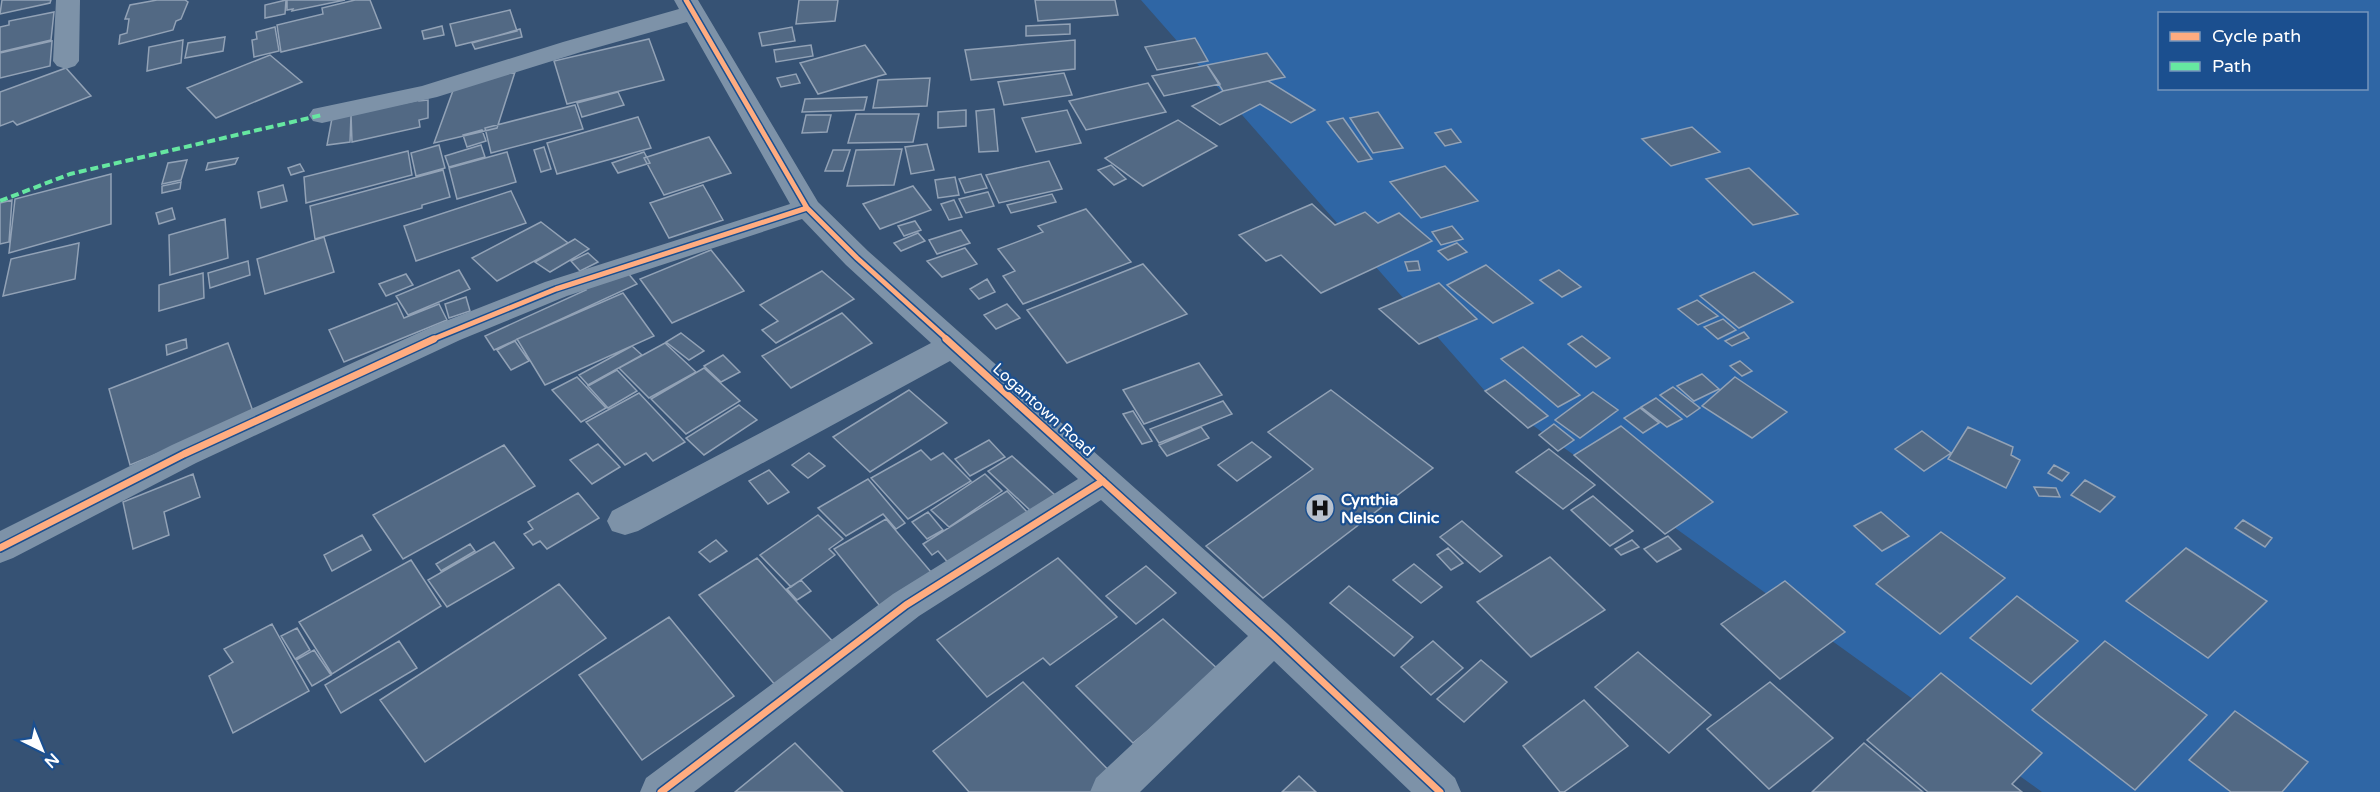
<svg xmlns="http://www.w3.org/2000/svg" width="2380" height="792" font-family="'Varela Round',sans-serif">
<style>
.green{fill:#2f66a5;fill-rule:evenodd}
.building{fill:#526984;stroke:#92a2b6;stroke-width:1.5}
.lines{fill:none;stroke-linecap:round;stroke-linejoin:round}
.minor{fill:#7d92a8;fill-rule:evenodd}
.quiet{stroke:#66e7a1;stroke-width:4;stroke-dasharray:8 4;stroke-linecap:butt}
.cycleway-far1-casing{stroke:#1b4f8f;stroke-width:8}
.cycleway-casing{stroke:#1b4f8f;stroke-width:10}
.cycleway-far1{stroke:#ffac80;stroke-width:5}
.cycleway{stroke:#ffac80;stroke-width:7}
.labels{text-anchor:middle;stroke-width:4.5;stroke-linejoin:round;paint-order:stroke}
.street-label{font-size:16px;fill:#fff;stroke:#1b4f8f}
.poi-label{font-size:16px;font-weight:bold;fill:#fff;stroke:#1b4f8f;text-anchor:start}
</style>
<rect width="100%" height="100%" fill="#365274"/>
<path class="green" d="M1141,0H2380V792H2042L1485,391ZM2160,14H2366V88H2160Z"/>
<path class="building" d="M2,0H51L50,3L0,14Z
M157,0H185L188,2L181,19L176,21L173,30L119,44L120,35L127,33L129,19H125L130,5Z
M286,0L285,14L265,18V5Z
M287,0H345L292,11L293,9L287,10Z
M355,0H370L381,28L281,52L277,25L323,14L322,8Z
M799,0H838L835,21L796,24Z
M1035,0H1115L1118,15L1038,21Z
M510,10L517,31L456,46L450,24Z
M54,12L51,40L0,52V27L9,25V21Z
M1070,24V34L1026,36V26Z
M442,26L444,35L424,39L422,31Z
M275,27L279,51L254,57L252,40L257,39L256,32Z
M792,27L795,41L762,46L759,33Z
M520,29L522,37L475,49L472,43Z
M225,37L223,51L185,58L188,43Z
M1195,38L1208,61L1157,70L1145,47Z
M649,39L664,80L567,104L554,61Z
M183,40L181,63L147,71L149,47Z
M1075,40V69L971,80L965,50Z
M52,41L50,66L0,78V53Z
M811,45L813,56L776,62L774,50Z
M865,45L886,74L818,94L800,63Z
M1267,53L1285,77L1223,91L1207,65Z
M270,55L302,82L216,118L187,88Z
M1207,65L1220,84L1164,96L1152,76Z
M66,68L91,96L17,125L13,121L0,126V92Z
M515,72L497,128L434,143L455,85Z
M1064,73L1072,95L1004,105L998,82Z
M796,74L800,83L781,87L777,78Z
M930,78L927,106L873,108L878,80Z
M1268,81L1315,110L1291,123L1260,104L1220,125L1192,106L1223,91Z
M1148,83L1166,112L1086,130L1069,101Z
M618,92L624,105L582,117L577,103Z
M867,97L864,110L802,112L805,99Z
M419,100V101L428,100V118L419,120L420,127L352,142L351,114Z
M575,105L583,129L491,153L485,128Z
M994,109L998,151L979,152L976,111Z
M966,110V126L938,128V112Z
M1067,110L1081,143L1036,152L1022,118Z
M1378,112L1403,148L1373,153L1350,118Z
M856,114H919L913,142L848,143Z
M351,115L350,142L327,145L332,118Z
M806,115H831L827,132L802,133Z
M638,117L651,148L557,174L547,143Z
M1343,118L1372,159L1358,162L1327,122Z
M1178,120L1217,146L1143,186L1105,158Z
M1692,127L1720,152L1671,166L1642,139Z
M1451,129L1461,142L1445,146L1435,133Z
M482,130L486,141L467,147L463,135Z
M709,137L731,173L664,195L644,158Z
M927,144L934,170L911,174L905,147Z
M439,145L445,168L416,176L411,153Z
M481,145L485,157L449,167L445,156Z
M544,147L551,169L541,172L534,150Z
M902,149L894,185L847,186L856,150Z
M833,150H850L843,171H825Z
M408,151L412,175L306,203L304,177Z
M507,152L516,182L457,199L449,168Z
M644,152L650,163L618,173L612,163Z
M238,158L235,164L206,170L208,163Z
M187,160L181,180L162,184L168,163Z
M1049,161L1062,189L999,203L986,175Z
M300,164L304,171L291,175L288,168Z
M1111,165L1126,179L1114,185L1098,170Z
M1445,166L1478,201L1421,218L1390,182Z
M1749,168L1798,214L1753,225L1706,179Z
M443,170L450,197L422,205V208L315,239L310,206Z
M111,174V224L9,253L15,199Z
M981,174L987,188L965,193L959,179Z
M955,177L959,195L938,198L935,180Z
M181,182L180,189L162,193V186Z
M283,185L287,201L261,208L258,192Z
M703,185L723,220L669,238L650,203Z
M913,186L931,210L880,229L863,204Z
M511,191L526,223L416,261L404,226Z
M988,192L994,206L966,213L959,199Z
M1052,194L1056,202L1011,213L1007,205Z
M12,200L9,242L0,244V203Z
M954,200L962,217L949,220L941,204Z
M1312,204L1335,225L1365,212L1378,223L1399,213L1432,241L1321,293L1281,255L1266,261L1239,235Z
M172,208L175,219L159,224L156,213Z
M1086,209L1131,262L1023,304L1003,276L1015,271L998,249L1043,232L1038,226Z
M225,219L228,258L170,275L169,235Z
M915,221L921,230L904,236L898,226Z
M541,222L568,243L497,281L472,258Z
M1452,226L1463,239L1441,245L1432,232Z
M961,230L970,243L937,254L929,240Z
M918,233L925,241L901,251L894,243Z
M324,237L334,272L265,294L257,259Z
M575,239L589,249L550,272L535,262Z
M79,243L75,279L3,296L11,259Z
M1457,243L1467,252L1448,260L1438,251Z
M965,248L977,264L942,277L927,261Z
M711,250L744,291L672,323L640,279Z
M588,253L598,262L580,271L571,261Z
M248,261L250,275L210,288L208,273Z
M1418,261L1420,270L1408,271L1405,262Z
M1143,264L1187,314L1067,363L1027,310Z
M1486,265L1533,303L1493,323L1447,285Z
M459,270L470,289L408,315L396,296Z
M1559,270L1581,287L1562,297L1540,280Z
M822,271L854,299L776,343L762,330L778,321L760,305Z
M627,272L637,284L494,350L485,336L586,290L583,286Z
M1754,272L1793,302L1739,328L1700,296Z
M203,273L204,298L159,311V285Z
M406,274L413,285L386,296L379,284Z
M987,279L995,292L979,299L970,289Z
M1439,283L1477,319L1419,344L1379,309Z
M623,293L654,336L545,385L517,339Z
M466,297L470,311L449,318L445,304Z
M1697,300L1718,316L1698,325L1678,309Z
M397,303L404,318L439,304L447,320L344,362L329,330Z
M1007,304L1020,318L996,329L984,315Z
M842,313L872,343L791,388L762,356Z
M1723,319L1736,330L1718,339L1704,327Z
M1744,332L1749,338L1732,346L1725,341Z
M681,333L704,351L689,360L666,342Z
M1582,336L1610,358L1596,367L1568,344Z
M186,339L187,348L167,355L166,345Z
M515,341L529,361L511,370L497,350Z
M228,343L254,414L130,465L109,389Z
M665,343L696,372L649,398L619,368Z
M632,346L642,355L588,385L579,375Z
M1523,347L1580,395L1558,407L1501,359Z
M723,355L740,372L721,382L704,366Z
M1740,361L1752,371L1742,376L1730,366Z
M1199,363L1222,395L1144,424L1123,390Z
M704,368L740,401L686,434L651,399Z
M617,370L637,391L608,408L588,386Z
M1702,374L1719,389L1694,401L1677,386Z
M577,377L606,408L581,422L552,390Z
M1735,377L1787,412L1752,438L1702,406Z
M1505,380L1548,416L1528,428L1485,391Z
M1673,387L1700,408L1687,417L1660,395Z
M909,390L947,423L870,472L833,437Z
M1331,390L1433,468L1263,598L1206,546L1313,469L1268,432Z
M1593,392L1618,410L1580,438L1555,420Z
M639,393L685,442L653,461L646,453L625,465L586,422Z
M1656,398L1682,419L1667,427L1641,407Z
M1223,401L1232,414L1159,443L1150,429Z
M739,405L757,420L704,455L686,438Z
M1640,408L1659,423L1643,433L1624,418Z
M1133,411L1152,441L1142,444L1123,414Z
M1554,424L1574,440L1558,451L1539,435Z
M1621,426L1713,502L1665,534L1574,455Z
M1201,427L1209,438L1167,456L1159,445Z
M1968,427L2013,447L2011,455L2020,460L2006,488L1948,459Z
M1922,431L1951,453L1924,471L1895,449Z
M989,440L1005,457L970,476L955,459Z
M1252,442L1271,457L1237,481L1218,465Z
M598,444L620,467L592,484L570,460Z
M504,445L535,486L403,559L373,515Z
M1549,449L1595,485L1563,509L1516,472Z
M921,450L931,460L943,453L971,481L908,519L871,478Z
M809,453L825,466L808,478L792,465Z
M1012,456L1056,496L1032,512L988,471Z
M2054,465L2069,473L2062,481L2048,473Z
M769,470L789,492L768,504L749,481Z
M193,474L200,497L164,512L169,535L133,549L123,502Z
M985,474L1002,491L949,527L931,510Z
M868,479L905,523L896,529L883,514L846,536L818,508Z
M2085,480L2115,497L2100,512L2071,495Z
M2034,487L2056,488L2060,497L2039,496Z
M1007,491L1030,515L951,566L938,551L932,555L923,544Z
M578,493L599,518L547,549L540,541L533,545L524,534L533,529L528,522Z
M1593,496L1633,531L1610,546L1571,510Z
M928,512L943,530L927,539L912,522Z
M1881,512L1909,536L1882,551L1854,526Z
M818,515L843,539L829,549L835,555L791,587L760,555Z
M886,519L937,579L884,611L834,549Z
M2243,520L2272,538L2265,547L2235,528Z
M1462,521L1502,556L1480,572L1440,537Z
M1941,532L2005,578L1940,634L1876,584Z
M362,535L371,550L332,571L324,555Z
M1668,536L1681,549L1657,562L1644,549Z
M716,540L727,551L710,562L699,552Z
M1632,540L1639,547L1621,555L1615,549Z
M494,542L514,568L447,607L428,580Z
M470,544L475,551L441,571L436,564Z
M1448,548L1463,563L1451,570L1437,555Z
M2186,548L2267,601L2208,658L2126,601Z
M1550,557L1605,610L1531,657L1477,602Z
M757,558L835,644L776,686L699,595Z
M1058,558L1117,617L1050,665L1043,658L987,697L937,640Z
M411,560L441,606L332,674L299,622Z
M1414,564L1442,587L1421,603L1393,580Z
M1146,566L1176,593L1136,624L1106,596Z
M801,580L811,591L797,600L787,589Z
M1785,581L1845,632L1780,679L1721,624Z
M559,584L606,638L425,762L380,700Z
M1349,586L1413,637L1394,656L1330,603Z
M2017,596L2078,641L2031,684L1970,638Z
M669,617L734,696L642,760L579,675Z
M1163,619L1220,671L1133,743L1076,686Z
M272,624L309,691L233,733L209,676L233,662L224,649Z
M297,628L310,650L295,659L281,636Z
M399,641L417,668L341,713L325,685Z
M1433,641L1463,668L1431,695L1401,667Z
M2105,641L2207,715L2135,790L2032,710Z
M314,650L331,675L312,686L296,660Z
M1638,652L1711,715L1669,753L1595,687Z
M1481,660L1507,682L1464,722L1437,699Z
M1941,673L2042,753L2012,784L2022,792H1928L1867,740Z
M1023,682L1120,782L1108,792H969L933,751Z
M1770,682L1833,738L1769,789L1707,729Z
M1584,700L1628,746L1564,792H1560L1523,746Z
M2235,711L2308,762L2282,792H2231L2189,760Z
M795,743L843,792H735Z
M1864,743L1923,792H1812Z
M1299,776L1316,792H1282Z"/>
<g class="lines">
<path class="minor" d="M56,0H80L79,61L75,66L66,69L57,66L53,61Z
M674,0H698L818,202L868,251L1288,624L1455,778L1461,792H1411L1274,661L1140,792H1090L1096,778L1248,636L1101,500L919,616L694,792H640L646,778L893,594L1078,479L950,361L638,531L625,535L612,531L607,521L612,511L931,343L846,265L802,219L567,296L460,340L196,463L13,558L0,563V531L172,445L438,324L545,282L790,204L687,22L581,52L437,97L322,123L313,121L309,115L313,109L422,86L563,42L679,9Z"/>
<path class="quiet" d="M0,201L70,174L322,115"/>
<g class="cycleway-far1-casing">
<path id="cycleway-far1" d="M686,0L807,208L857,258L948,340
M431,340L556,289L807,208"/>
</g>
<g class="cycleway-casing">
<path id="cycleway" d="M946,339L1274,636L1440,792
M0,548L184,454L434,339
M661,792L906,605L1103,481"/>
</g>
<use href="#cycleway-far1" class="cycleway-far1"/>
<use href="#cycleway" class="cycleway"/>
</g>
<defs>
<g id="hospital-disc" transform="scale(1.5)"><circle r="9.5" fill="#b9c2ce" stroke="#1b4f8f"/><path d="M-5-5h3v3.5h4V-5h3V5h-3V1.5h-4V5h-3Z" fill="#111"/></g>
</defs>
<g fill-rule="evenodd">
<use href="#hospital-disc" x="1320" y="508"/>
</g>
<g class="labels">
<g class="street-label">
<text transform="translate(1044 409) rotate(42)" y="6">Logantown Road</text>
</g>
<g class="poi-label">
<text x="1341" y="505">Cynthia<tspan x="1341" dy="18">Nelson Clinic</tspan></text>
</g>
</g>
<rect x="2158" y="12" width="210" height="78" fill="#1b4f8f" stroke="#7695bc" stroke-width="1.5"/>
<rect x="2170" y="32" width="30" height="9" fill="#ffac80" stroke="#7695bc" stroke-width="1.5"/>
<text x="2212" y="42" font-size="18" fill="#ffffff">Cycle path</text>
<rect x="2170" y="62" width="30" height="9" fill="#66e7a1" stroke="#7695bc" stroke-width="1.5"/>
<text x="2212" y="72" font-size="18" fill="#ffffff">Path</text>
<g transform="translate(42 750) rotate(137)" stroke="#1b4f8f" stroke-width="4.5" paint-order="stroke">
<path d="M0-4.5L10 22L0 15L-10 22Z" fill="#ffffff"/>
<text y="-9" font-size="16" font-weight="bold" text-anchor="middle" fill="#ffffff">N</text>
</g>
</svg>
